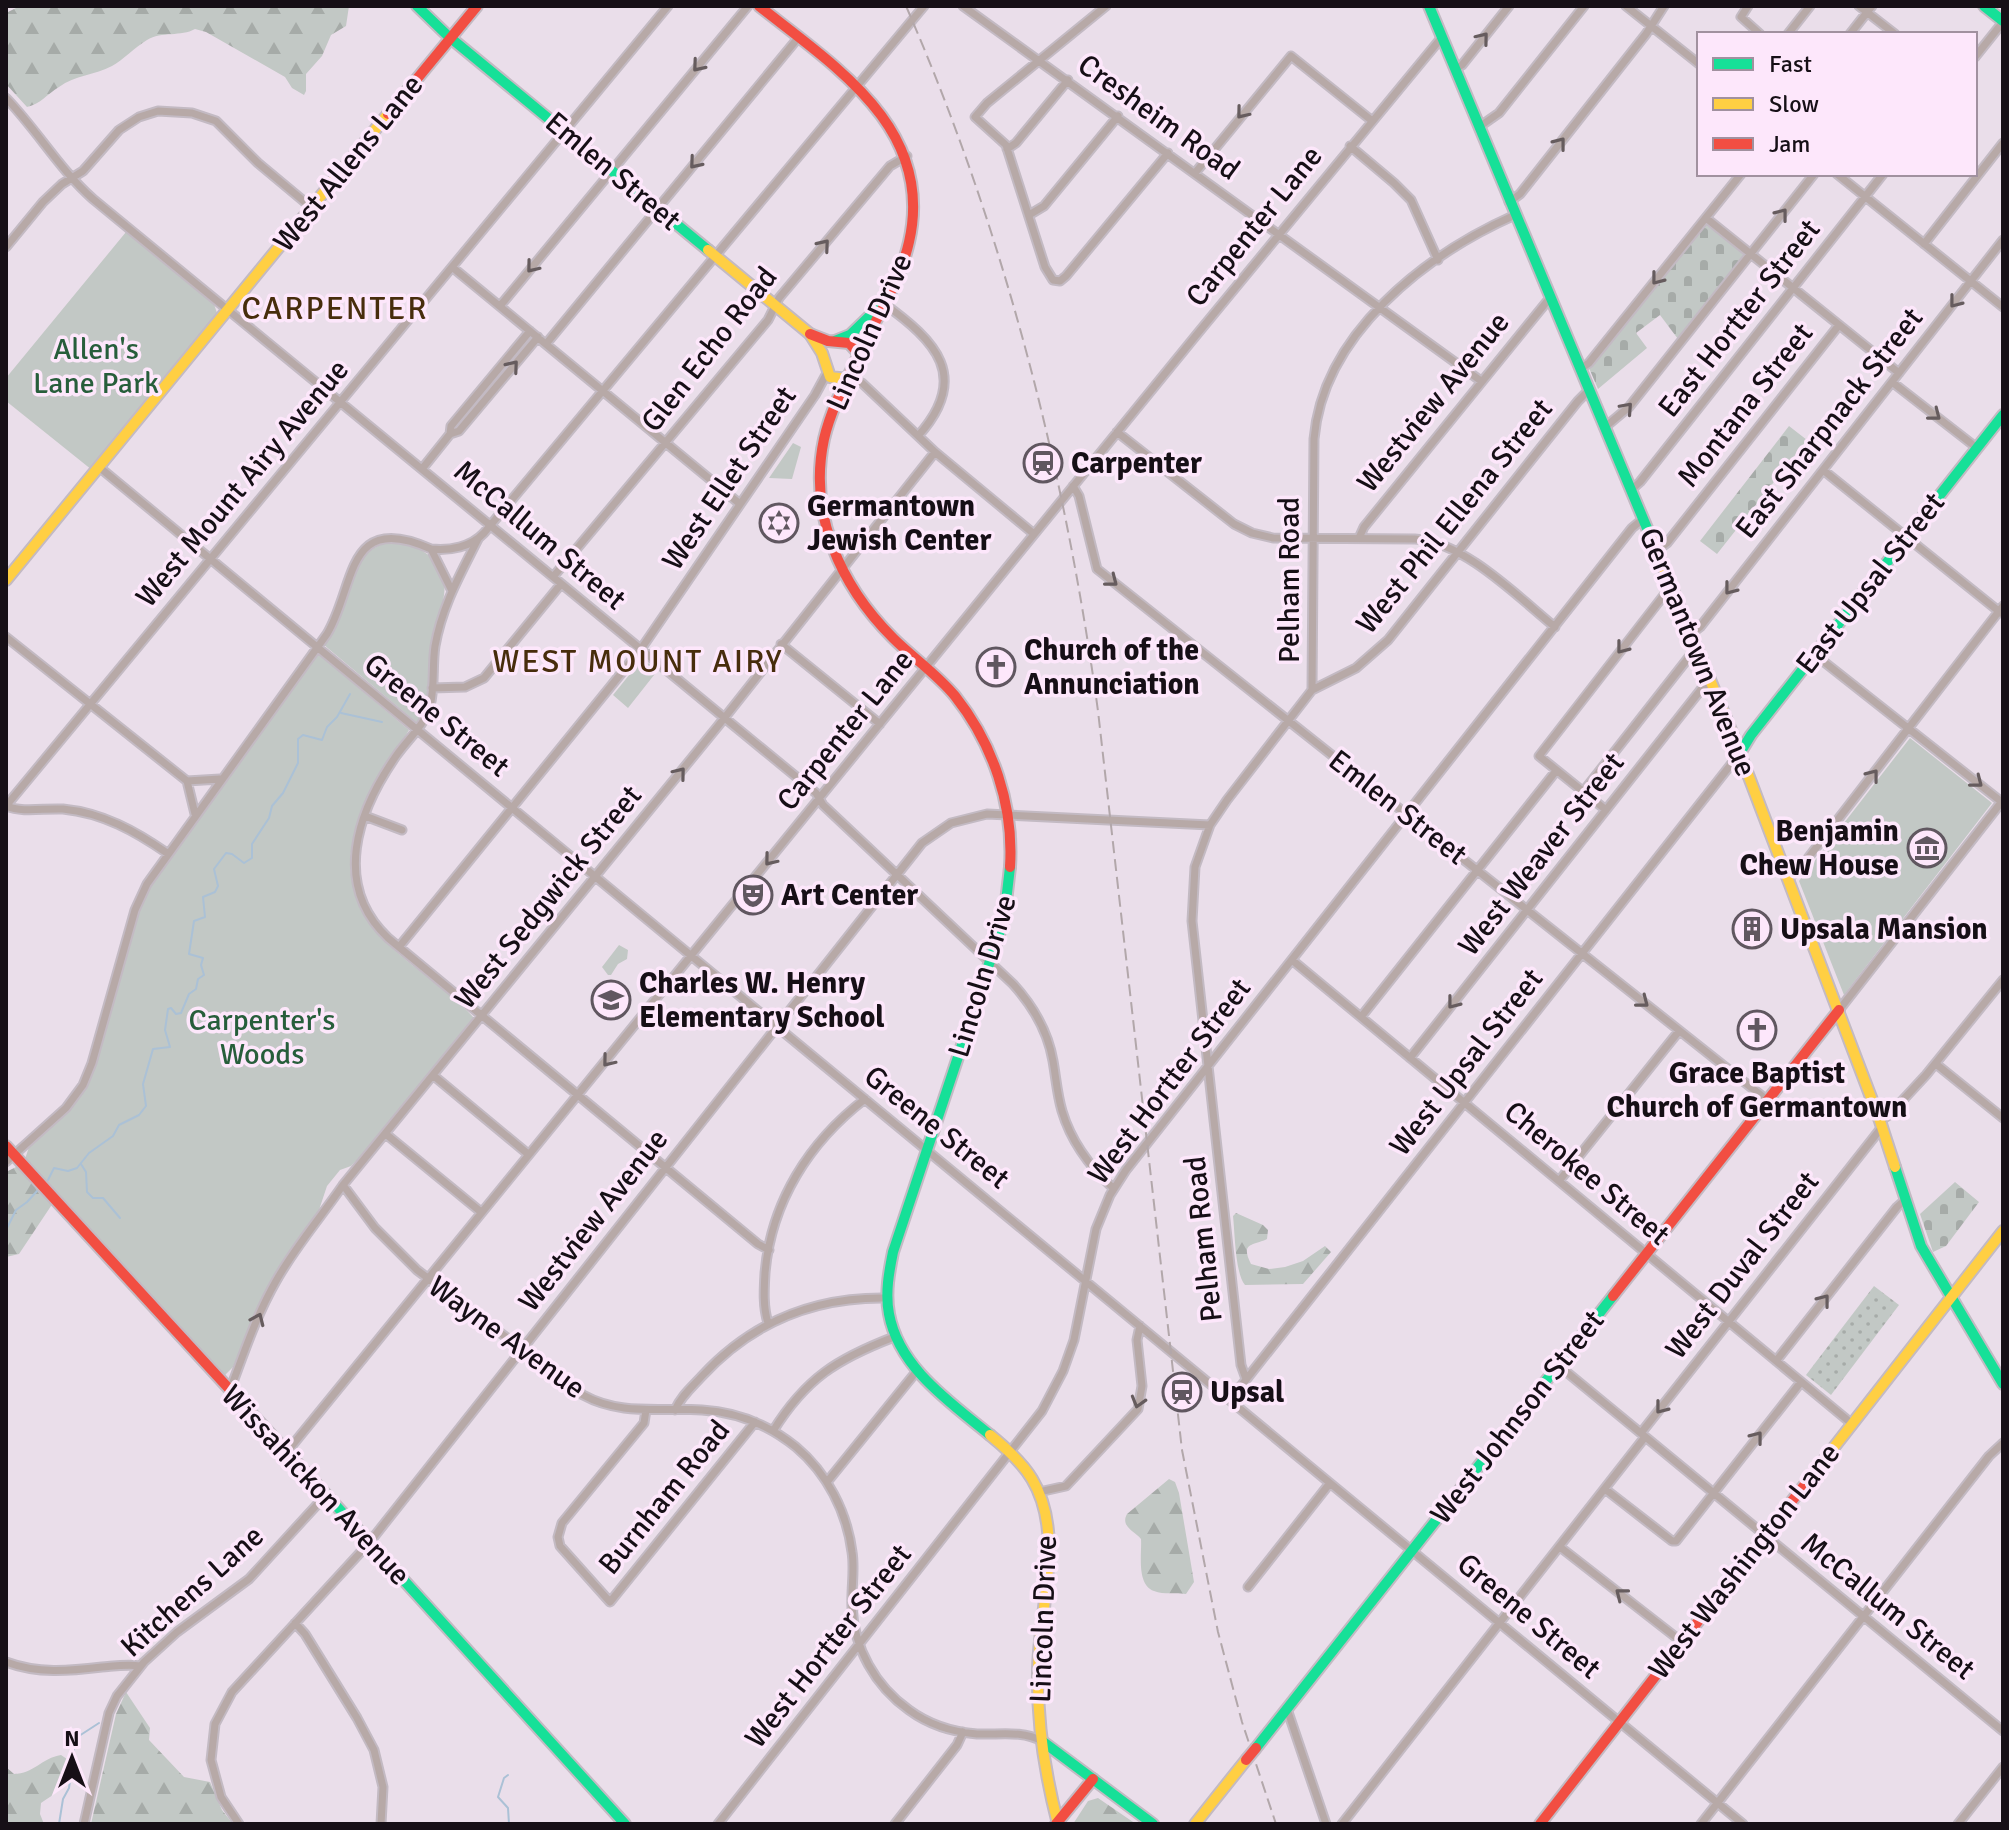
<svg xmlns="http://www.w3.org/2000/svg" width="2009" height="1830" font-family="Signika,sans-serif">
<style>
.grass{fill:url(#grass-dots)}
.forest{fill:url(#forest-firs)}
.cemetery{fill:url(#cemetery-stones)}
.green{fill:#c2c8c5}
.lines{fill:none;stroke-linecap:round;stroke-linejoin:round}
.stream{stroke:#abc1d6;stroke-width:2}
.street-casing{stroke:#c3bac3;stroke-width:11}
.fast-casing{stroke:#c3bac3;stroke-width:14}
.slow-casing{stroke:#c3bac3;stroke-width:14}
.jam-casing{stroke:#c3bac3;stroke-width:14}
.street{stroke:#b7a9a7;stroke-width:7}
.fast{stroke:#16e098;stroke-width:10}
.slow{stroke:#ffcf43;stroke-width:10}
.jam{stroke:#f24e42;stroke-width:10}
.rail{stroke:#b2a7aa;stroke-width:2;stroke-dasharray:12 6;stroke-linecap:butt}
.jam-bridge-casing{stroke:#c3bac3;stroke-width:14;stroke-linecap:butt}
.jam-bridge{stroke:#f24e42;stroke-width:10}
.oneway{stroke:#665c5e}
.labels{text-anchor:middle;stroke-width:7;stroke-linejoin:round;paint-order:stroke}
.street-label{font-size:30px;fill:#160f16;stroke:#fde7fb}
.park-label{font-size:30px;fill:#275e3b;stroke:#fde7fb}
.poi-label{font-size:30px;font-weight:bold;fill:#160f16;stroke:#fde7fb;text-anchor:start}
.neighbourhood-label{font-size:32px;letter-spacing:2px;fill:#472d0c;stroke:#fde7fb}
</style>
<defs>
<pattern id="grass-dots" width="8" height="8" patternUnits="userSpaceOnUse" patternTransform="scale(2)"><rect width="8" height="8" fill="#c2c8c5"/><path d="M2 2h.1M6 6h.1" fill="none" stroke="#a6aba8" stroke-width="1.8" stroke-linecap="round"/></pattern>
<pattern id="forest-firs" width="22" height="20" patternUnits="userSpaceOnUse" patternTransform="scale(2)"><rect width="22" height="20" fill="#c2c8c5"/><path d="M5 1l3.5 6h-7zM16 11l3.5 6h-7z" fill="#a6aba8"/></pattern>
<pattern id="cemetery-stones" width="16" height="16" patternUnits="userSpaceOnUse" patternTransform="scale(2)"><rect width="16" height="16" fill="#c2c8c5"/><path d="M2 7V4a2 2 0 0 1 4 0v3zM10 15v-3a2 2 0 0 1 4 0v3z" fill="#a6aba8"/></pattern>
</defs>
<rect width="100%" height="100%" fill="#eadeea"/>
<path class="grass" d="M1874,1286L1899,1305L1831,1395L1806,1375Z"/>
<path class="forest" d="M20,6H349L346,26L331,35L322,56L306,74V91L304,95L292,88L285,77L206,32L195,29C181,37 162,31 147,40C135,47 123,60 112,66C95,75 75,75 59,87C47,94 41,104 27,107L6,84V13Z
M18,1166L53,1203L19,1254L6,1257V1172Z
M1236,1213L1263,1225L1268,1230L1267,1239C1253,1246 1240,1242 1251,1264L1269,1269L1285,1267L1303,1261L1325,1246L1331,1252L1303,1284L1245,1285C1235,1273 1235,1234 1233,1216Z
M1169,1479L1175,1482L1179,1493L1194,1582L1186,1594C1176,1592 1164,1595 1154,1591C1136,1584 1142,1554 1141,1539C1135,1531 1120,1527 1127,1514Z
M126,1692L150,1728L149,1740L184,1777L210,1782L222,1810L233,1824H91L116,1714Z
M61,1755L70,1761C70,1787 61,1789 41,1803L40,1814L44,1824H6V1767L14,1774C33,1774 42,1758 61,1755Z
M1098,1798L1136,1824H1073L1088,1801Z"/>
<path class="cemetery" d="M1705,224L1746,254L1678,339L1660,315L1636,333L1647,348L1598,389L1589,368Z
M1789,426L1807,440L1717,554L1700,541Z
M1955,1182L1979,1202L1946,1246L1933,1252L1920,1214Z"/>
<path class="green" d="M126,232L214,304L217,313L92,470L6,401V378Z
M793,443L801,447L792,479L769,478Z
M388,542C418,542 449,561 444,595C442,616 432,636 430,657C428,678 434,707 416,722L324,645C329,634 337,624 342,612C353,580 350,554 388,542Z
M316,656H321L409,730C402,743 392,754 385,766C343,838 330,894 399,954C421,973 456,997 474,1018L371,1146L351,1166L340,1170L327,1186L319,1210L283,1260L260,1302L233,1367L224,1376L25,1159L29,1147L67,1112L79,1098L91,1076L127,945L140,906L154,878Z
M642,659L658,670L628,708L613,695Z
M1910,738L1992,803L1844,995L1799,881Z
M619,945L628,950L627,959L618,964L611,975H608L602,967Z"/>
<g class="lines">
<path class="stream" d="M341,713L382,722
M81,1164L86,1172L87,1192L93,1198H103L120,1218
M48,1180L54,1168L68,1171L77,1168L89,1153L113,1136L119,1125L139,1115L146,1106L143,1084L153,1049L170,1047L165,1030L168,1009L171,1008L176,1014L181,1013L189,994L196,989L198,979L204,975L201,965L203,958L189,954L194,921L205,917L203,897L215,892L218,886L214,869L226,853L232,854L244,863L252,858V844L269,818L272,806L283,793L298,763V739L303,735L322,740L327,727L337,717L350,694
M6,1230L16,1210L27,1202L38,1190
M508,1775L504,1778L498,1797L508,1808L509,1824
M59,1824L63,1799L69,1788L75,1741L79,1736L99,1723"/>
<g class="street-casing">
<path id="street" d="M963,6L1481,381
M1106,6L987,103L975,117L1006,145L1045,267L1053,280L1060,281L1066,276L1168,153
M1626,6L1699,64
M1748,6L1741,17L1760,34
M1859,6L1895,34
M1788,34L1810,6
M1850,34L1872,6
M1975,57L2003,22
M1455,69L1462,65L1509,6
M6,98C37,130 60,170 93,199L816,793L823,805L1013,984C1033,1006 1048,1032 1053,1061C1056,1078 1057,1094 1062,1111C1071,1141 1090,1167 1113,1188
M1479,127L1499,113L1584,6
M1350,146L1394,183L1411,200L1438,260
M1007,149L1016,143L1068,80
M1195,173L1291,56L1371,120
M1837,174L2003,307
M1509,202L1520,194L1646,34L1664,6
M1029,215L1044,206L1118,116
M1706,218L1899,373
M1924,244L2003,143
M6,247L43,202L62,184L83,171L119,130L139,117L158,111L192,113L216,121L258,163L312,208
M452,267L740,504
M883,303C936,341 971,377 918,436
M500,306L748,6
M546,344L798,38
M1580,369L1589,363L1741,174
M847,379L862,383L935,452L1034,534
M1892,382L1977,448
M1604,428L1629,407L1814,174
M1117,432L1234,524L1252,533L1273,538L1415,539C1463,541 1518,597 1555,627
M450,434L459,431L538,337
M99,467L1743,1824
M422,469L450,434L451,426L530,331
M1823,470L2001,613
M1073,486L1079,496L1097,569L1767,1100
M1631,490L1640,482L1883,174
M1359,538L1364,527L1549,299
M478,539C460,575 442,606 435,646C432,665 435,687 430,706C425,725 407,740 396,756C357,812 332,885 388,938L758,1244L769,1250
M431,549C450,551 471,547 484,533L924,6
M1656,551L1667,543L1839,325
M553,577L768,320L779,298L890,166L907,156
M1691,634L1700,627L2003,240
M6,637L187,781L195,814
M781,644L880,724
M1814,654L2003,803
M432,688L465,687L484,678L561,584
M1312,690L1356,668L1388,640L1578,401L1588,391
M187,781L220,779
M1583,792L1689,657L1698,650
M6,806L668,6
M6,806C23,813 44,808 63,809C103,813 135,831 167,853
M1606,810L1539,756L1664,595L1673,589
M365,816L402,830
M1788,878L1798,871L2003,606
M399,947L641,649L815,395L827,373
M1292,960L1851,1423
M1839,1010L2003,800
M1361,1017L1556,771
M1410,1058L1703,687L1711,681
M1936,1064L2003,1118
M434,1076L528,1154
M1880,1121L1889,1115L1926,1075L2003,980
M387,1135L481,1212
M6,1162L66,1108L83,1085L92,1063L135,910L147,884L327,634C356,586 345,510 431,549L451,589
M1559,1181L1679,1031
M343,1185L375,1228L417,1270L583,1395C621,1416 660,1407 702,1410C736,1412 769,1425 796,1447C827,1473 847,1512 852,1552C855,1570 851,1588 852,1607C854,1648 875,1686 909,1710C928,1724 952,1732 977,1734C999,1735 1021,1730 1042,1741
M768,1323C763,1307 764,1290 765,1273C771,1202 809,1142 865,1099
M1776,1361L1897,1207L1906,1199
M1558,1365L2003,1731
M1246,1379L1241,1365L1192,921L1195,867L1210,825L1227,800L1312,690L1314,439C1323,334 1425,255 1515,215
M230,1390C244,1353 256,1316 276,1281C295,1247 321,1217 343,1185L718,726L935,452
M1230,1400L1740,753
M646,1410L644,1423L562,1523L558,1537L560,1546L610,1602L755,1422
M675,1410C681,1396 692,1387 702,1376C752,1322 813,1297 886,1298
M773,1431C806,1378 837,1359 894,1337
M1641,1433L1882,1127
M286,1453L1198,333L1442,37
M827,1482L916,1372
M1605,1489L1672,1541H1676L1801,1382
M1039,1492L1066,1486L1138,1409L1142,1386L1137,1340L1140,1326
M1560,1547L1682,1642
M1248,1587L1330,1483
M295,1623L305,1634L357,1718L374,1750L383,1787L381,1824
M6,1662C38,1674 69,1671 102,1667C115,1666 127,1664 140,1666
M1287,1709L1326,1824
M84,1824L109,1713L117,1696L144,1662L177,1632L249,1579L325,1496
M239,1824L221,1797L211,1760L215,1724L232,1692L369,1543L922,843L951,823L987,814L1210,825
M718,1824L1042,1411L1063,1371L1074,1340L1096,1229L1110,1195L1126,1170L1632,528L1643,519
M895,1824L957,1745L963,1732
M1342,1824L1645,1437
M1701,1824L1989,1456L2003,1443
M1958,1824L2003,1767"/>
</g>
<g class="fast-casing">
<path id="fast" d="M417,6L447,35L708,250
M1429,6L1649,533
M1984,6L2003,21
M835,341L850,335L879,307
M1740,753L1751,735L2003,415
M1895,1167L1921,1246L2003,1384
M990,1435C950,1402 899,1368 889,1314C885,1293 889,1272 893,1252L1004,919L1010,867
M321,1489L625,1824
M1042,1741L1153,1824
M1256,1748L1613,1296"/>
</g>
<g class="slow-casing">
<path id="slow" d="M708,250L810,334L822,353L830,377L847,379
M1649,533L1733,735L1880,1121L1895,1167
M6,580L388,114
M990,1435C1006,1448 1022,1462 1032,1479C1066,1535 1038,1612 1038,1672C1037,1724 1045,1774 1058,1824
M1824,1460L2003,1231
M1195,1824L1246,1760"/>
</g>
<g class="jam-casing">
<path id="jam" d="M759,6C836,67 935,129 909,242C900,282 876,318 859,354
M388,114L477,6
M810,334L828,341L849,343L859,354C846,381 831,409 824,439C808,514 840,585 893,638C913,658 937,674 955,696C993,744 1014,805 1010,867
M6,1146L321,1489
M1613,1296L1839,1010
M1056,1824L1093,1779
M1540,1824L1824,1460"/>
</g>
<use href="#street" class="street"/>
<use href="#fast" class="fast"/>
<use href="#slow" class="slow"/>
<use href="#jam" class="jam"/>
<path class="rail" d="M906,6C1004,231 1065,469 1098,711L1182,1450L1218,1632L1242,1722L1276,1824"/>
<g class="jam-bridge-casing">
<path id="jam-bridge" d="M1246,1760L1256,1748"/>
</g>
<use href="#jam-bridge" class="jam-bridge"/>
</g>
<defs><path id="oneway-chevron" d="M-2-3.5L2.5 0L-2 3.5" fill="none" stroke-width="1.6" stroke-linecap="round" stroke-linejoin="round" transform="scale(2)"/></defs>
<g class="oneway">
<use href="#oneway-chevron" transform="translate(1483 38) rotate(-51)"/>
<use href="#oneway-chevron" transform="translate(698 66) rotate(130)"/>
<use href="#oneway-chevron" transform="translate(1242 113) rotate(129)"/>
<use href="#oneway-chevron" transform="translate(1560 143) rotate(-52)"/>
<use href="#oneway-chevron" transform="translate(695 163) rotate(130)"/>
<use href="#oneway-chevron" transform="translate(1782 214) rotate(-52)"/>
<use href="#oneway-chevron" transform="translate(824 245) rotate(-50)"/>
<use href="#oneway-chevron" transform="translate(532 267) rotate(129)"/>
<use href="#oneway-chevron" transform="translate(1657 279) rotate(128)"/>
<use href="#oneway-chevron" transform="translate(1955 302) rotate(128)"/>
<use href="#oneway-chevron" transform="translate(513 366) rotate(-50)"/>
<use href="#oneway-chevron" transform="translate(1627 408) rotate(-48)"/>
<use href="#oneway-chevron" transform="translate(1935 415) rotate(38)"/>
<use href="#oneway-chevron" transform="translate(1112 581) rotate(38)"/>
<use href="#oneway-chevron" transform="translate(1730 589) rotate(128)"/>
<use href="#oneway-chevron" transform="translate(1622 648) rotate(128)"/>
<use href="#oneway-chevron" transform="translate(680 773) rotate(-51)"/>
<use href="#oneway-chevron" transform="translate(1873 775) rotate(-52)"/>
<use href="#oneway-chevron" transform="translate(1977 782) rotate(38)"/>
<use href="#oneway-chevron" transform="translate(770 860) rotate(129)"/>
<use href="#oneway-chevron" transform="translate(1643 1002) rotate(38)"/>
<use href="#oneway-chevron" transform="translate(1453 1003) rotate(128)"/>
<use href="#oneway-chevron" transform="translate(608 1061) rotate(129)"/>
<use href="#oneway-chevron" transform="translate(1824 1300) rotate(-52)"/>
<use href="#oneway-chevron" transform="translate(258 1319) rotate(-66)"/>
<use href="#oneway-chevron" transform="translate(1138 1402) rotate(106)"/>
<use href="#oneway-chevron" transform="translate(1661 1408) rotate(128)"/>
<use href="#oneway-chevron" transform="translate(1757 1437) rotate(-52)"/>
<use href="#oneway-chevron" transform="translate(1621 1594) rotate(-142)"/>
</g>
<defs>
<g id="station-ring" transform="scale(2)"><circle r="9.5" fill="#fde7fb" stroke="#605760" stroke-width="1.5"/><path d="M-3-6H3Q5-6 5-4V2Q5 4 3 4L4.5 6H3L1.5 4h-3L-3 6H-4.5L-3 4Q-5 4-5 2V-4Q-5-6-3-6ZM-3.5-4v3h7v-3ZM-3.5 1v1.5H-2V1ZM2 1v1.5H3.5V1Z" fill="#605760"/></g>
<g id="synagogue-ring" transform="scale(2)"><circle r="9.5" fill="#fde7fb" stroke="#605760" stroke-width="1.5"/><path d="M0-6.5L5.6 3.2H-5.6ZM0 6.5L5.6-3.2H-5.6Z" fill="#605760"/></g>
<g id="church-ring" transform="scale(2)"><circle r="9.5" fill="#fde7fb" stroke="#605760" stroke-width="1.5"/><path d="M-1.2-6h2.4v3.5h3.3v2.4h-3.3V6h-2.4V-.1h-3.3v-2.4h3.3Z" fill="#605760"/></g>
<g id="museum-ring" transform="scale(2)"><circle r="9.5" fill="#fde7fb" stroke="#605760" stroke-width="1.5"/><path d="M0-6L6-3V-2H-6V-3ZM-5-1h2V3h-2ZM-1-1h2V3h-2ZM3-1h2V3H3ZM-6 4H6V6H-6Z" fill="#605760"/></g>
<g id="theatre-ring" transform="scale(2)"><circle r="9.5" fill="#fde7fb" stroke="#605760" stroke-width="1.5"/><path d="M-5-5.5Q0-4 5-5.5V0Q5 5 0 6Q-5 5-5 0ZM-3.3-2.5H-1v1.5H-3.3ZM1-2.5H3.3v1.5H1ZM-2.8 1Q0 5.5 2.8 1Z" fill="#605760"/></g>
<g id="building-ring" transform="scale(2)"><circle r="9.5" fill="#fde7fb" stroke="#605760" stroke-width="1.5"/><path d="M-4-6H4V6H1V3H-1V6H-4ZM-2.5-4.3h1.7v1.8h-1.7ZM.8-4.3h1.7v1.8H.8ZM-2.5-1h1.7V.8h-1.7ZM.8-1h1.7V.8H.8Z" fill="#605760"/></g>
<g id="school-ring" transform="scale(2)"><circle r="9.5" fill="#fde7fb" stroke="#605760" stroke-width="1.5"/><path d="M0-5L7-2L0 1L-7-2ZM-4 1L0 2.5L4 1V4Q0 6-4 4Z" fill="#605760"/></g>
</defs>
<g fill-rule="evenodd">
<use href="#station-ring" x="1043" y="463"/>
<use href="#synagogue-ring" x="779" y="523"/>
<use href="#church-ring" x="996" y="667"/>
<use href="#museum-ring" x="1927" y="848"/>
<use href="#theatre-ring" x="753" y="895"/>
<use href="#building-ring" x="1752" y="929"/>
<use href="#school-ring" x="611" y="1000"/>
<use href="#church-ring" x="1757" y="1030"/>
<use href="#station-ring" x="1182" y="1392"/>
</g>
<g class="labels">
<g class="street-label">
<text transform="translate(1159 117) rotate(36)" y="10">Cresheim Road</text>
<text transform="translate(348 163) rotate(-51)" y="10">West Allens Lane</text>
<text transform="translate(613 171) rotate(40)" y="10">Emlen Street</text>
<text transform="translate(1254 226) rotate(-51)" y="10">Carpenter Lane</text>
<text transform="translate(1739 318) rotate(-52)" y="10">East Hortter Street</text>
<text transform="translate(869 332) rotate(-66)" y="10">Lincoln Drive</text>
<text transform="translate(709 349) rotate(-52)" y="10">Glen Echo Road</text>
<text transform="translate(1433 402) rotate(-51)" y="10">Westview Avenue</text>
<text transform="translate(1745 405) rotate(-52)" y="10">Montana Street</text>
<text transform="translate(1829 423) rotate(-52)" y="10">East Sharpnack Street</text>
<text transform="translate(729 478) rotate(-56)" y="10">West Ellet Street</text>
<text transform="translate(242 483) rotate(-50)" y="10">West Mount Airy Avenue</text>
<text transform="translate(1454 516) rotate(-51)" y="10">West Phil Ellena Street</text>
<text transform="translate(540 535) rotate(40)" y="10">McCallum Street</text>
<text transform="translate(1289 580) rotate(-90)" y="10">Pelham Road</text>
<text transform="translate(1870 583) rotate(-52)" y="10">East Upsal Street</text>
<text transform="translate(1698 652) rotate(68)" y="10">Germantown Avenue</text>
<text transform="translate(437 715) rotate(39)" y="10">Greene Street</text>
<text transform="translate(845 730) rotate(-51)" y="10">Carpenter Lane</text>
<text transform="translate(1398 807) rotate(38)" y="10">Emlen Street</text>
<text transform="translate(1541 854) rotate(-52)" y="10">West Weaver Street</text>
<text transform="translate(548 897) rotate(-51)" y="10">West Sedgwick Street</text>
<text transform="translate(982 976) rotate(-73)" y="10">Lincoln Drive</text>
<text transform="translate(1466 1062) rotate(-52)" y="10">West Upsal Street</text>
<text transform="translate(1169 1081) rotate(-53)" y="10">West Hortter Street</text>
<text transform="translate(937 1127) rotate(39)" y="10">Greene Street</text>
<text transform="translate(1587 1173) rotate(40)" y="10">Cherokee Street</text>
<text transform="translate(593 1220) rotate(-52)" y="10">Westview Avenue</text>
<text transform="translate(1203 1239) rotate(-96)" y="10">Pelham Road</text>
<text transform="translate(1742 1265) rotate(-52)" y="10">West Duval Street</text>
<text transform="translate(507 1337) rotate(36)" y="10">Wayne Avenue</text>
<text transform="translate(1517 1417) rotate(-52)" y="10">West Johnson Street</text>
<text transform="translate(316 1485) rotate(47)" y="10">Wissahickon Avenue</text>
<text transform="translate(664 1497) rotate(-51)" y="10">Burnham Road</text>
<text transform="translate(1744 1561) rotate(-52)" y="10">West Washington Lane</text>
<text transform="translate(192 1591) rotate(-42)" y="10">Kitchens Lane</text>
<text transform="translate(1888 1606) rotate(39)" y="10">McCallum Street</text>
<text transform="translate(1529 1616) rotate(40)" y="10">Greene Street</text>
<text transform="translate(1043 1619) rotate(-88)" y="10">Lincoln Drive</text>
<text transform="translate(828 1646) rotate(-52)" y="10">West Hortter Street</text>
</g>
<g class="park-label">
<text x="96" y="359">Allen's<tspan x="96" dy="34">Lane Park</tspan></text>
<text x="262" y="1030">Carpenter's<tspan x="262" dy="34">Woods</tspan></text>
</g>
<g class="poi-label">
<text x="1071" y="473">Carpenter</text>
<text x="807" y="516">Germantown<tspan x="807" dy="34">Jewish Center</tspan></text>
<text x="1024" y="660">Church of the<tspan x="1024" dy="34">Annunciation</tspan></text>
<text x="1899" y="841" text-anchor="end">Benjamin<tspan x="1899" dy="34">Chew House</tspan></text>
<text x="781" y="905">Art Center</text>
<text x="1780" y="939">Upsala Mansion</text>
<text x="639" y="993">Charles W. Henry<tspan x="639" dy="34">Elementary School</tspan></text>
<text x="1757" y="1083" text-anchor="middle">Grace Baptist<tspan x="1757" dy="34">Church of Germantown</tspan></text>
<text x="1210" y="1402">Upsal</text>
</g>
<g class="neighbourhood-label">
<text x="335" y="319">CARPENTER</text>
<text x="638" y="672">WEST MOUNT AIRY</text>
</g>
</g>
<rect width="2009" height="1830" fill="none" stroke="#160f16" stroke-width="16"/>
<rect x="1697" y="32" width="280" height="144" fill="#fde7fb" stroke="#a1919f" stroke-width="2"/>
<rect x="1713" y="58" width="40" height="12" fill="#16e098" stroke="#a1919f" stroke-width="2"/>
<text x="1769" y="72" font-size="24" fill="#160f16">Fast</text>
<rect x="1713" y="98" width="40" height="12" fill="#ffcf43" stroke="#a1919f" stroke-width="2"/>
<text x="1769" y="112" font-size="24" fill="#160f16">Slow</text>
<rect x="1713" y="138" width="40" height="12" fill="#f24e42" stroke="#a1919f" stroke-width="2"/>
<text x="1769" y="152" font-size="24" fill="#160f16">Jam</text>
<g transform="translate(72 1758)" stroke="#fde7fb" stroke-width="6" paint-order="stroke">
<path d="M0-6L14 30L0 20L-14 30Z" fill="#160f16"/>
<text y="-12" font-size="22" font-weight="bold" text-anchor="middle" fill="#160f16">N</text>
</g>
</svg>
